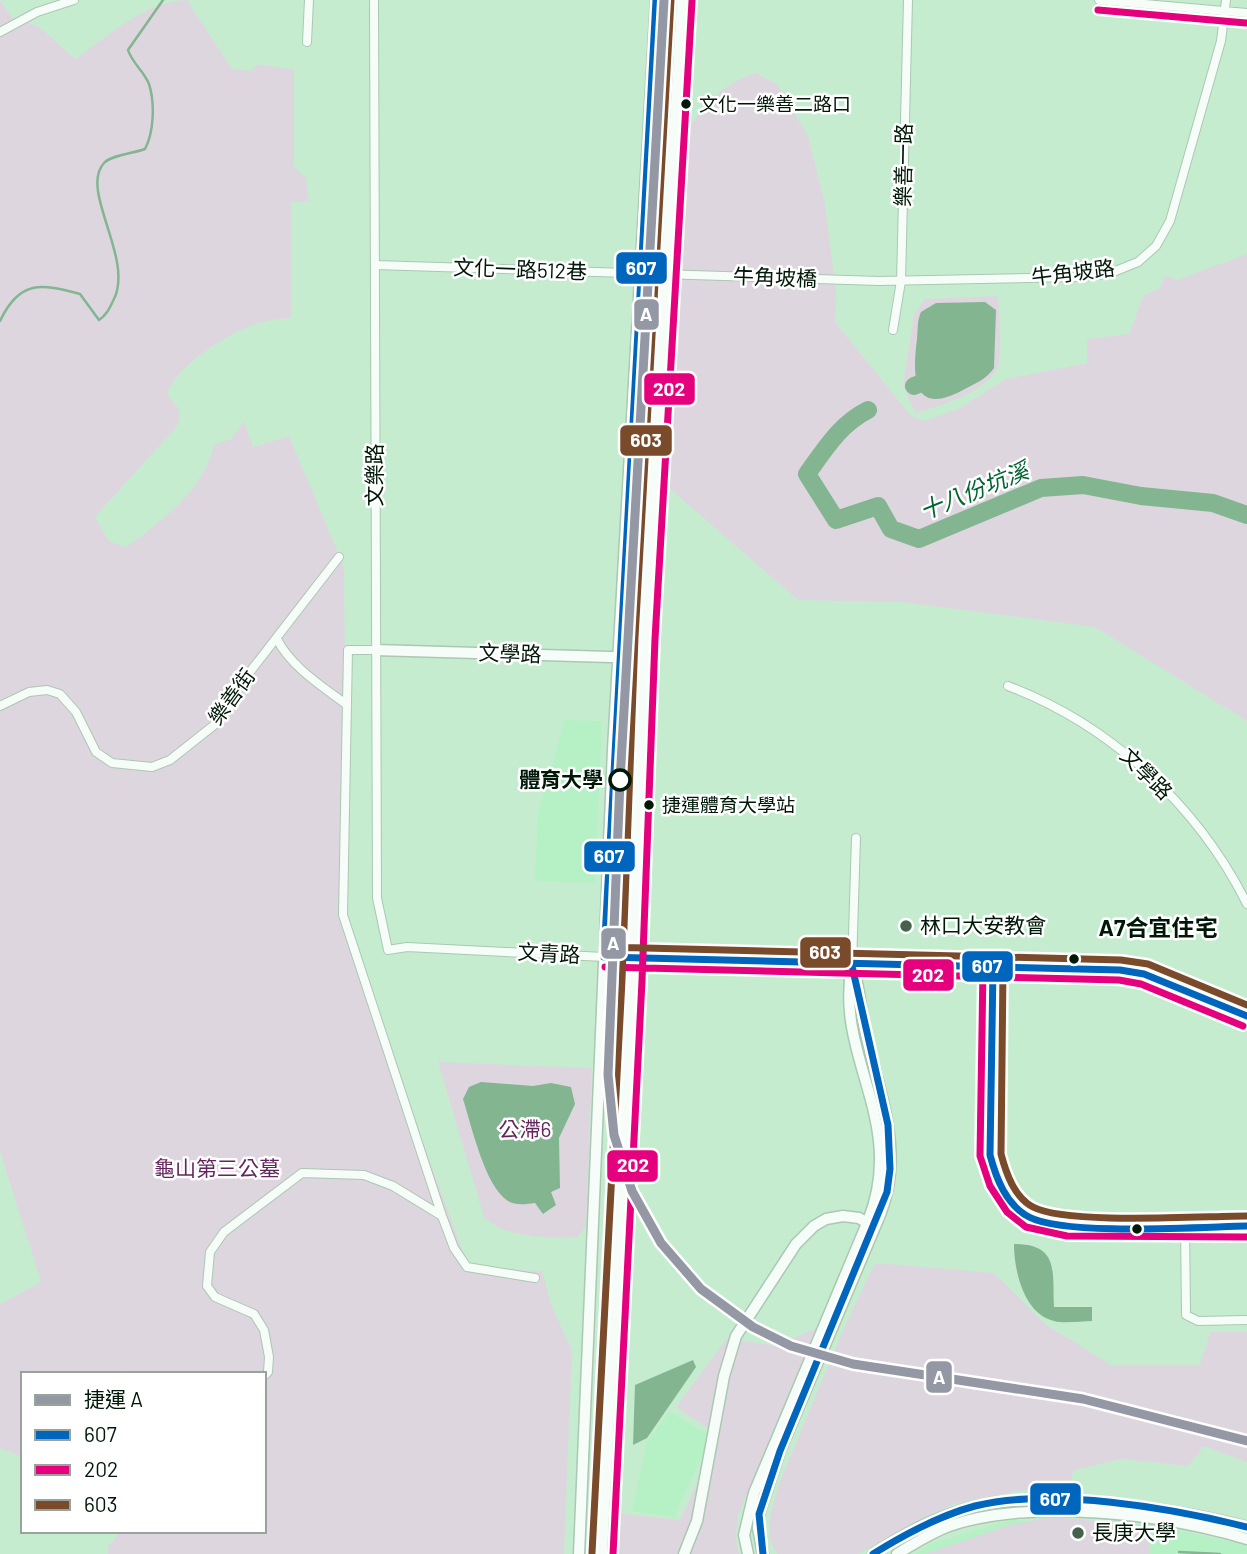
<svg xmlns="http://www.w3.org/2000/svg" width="1247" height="1554" font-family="Barlow,'Noto Sans TC',sans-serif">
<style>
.built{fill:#b6f0c5}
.green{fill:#ded6df}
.water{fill:#82b590}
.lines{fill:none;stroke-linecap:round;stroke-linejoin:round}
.stream{stroke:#82b590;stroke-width:2.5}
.river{stroke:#82b590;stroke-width:18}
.street-casing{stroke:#aac8b2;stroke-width:10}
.secondary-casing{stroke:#aac8b2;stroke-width:13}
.street{stroke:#f6fcf8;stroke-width:8}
.secondary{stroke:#f6fcf8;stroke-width:10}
.bus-1-casing{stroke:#fff;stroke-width:12}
.bus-2-casing{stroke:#fff;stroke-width:12}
.bus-3-casing{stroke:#fff;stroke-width:12}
.bus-1{stroke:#0065bd;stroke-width:7}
.bus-2{stroke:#e5007d;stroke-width:7}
.bus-3{stroke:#7a4b2a;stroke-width:7}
.metro-1-casing{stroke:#fff;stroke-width:14}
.metro-1{stroke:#9497a4;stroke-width:9}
.bus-dot{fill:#001807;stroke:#fff;stroke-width:2.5}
.stop-dot{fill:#fff;stroke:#001807;stroke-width:3.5}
.poi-dot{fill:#45624d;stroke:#fff;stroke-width:2.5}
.labels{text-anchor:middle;stroke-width:5;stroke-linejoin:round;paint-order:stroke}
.bus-label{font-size:19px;fill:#001807;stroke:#fff;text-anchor:start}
.street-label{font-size:21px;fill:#001807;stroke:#fff}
.stop-label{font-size:21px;font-weight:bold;fill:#001807;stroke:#fff;text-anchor:end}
.poi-label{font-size:21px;fill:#001807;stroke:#fff;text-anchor:start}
.park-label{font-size:21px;fill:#63255c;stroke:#fff}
.water-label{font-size:23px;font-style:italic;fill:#016430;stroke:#fff}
.neighbourhood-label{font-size:23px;font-weight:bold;fill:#001807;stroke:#fff}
.line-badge{stroke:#fff;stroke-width:2.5}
.badge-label{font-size:19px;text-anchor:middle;font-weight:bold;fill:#fff}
</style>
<rect width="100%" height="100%" fill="#c6ecd0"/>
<path class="built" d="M565,720L602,721L595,883L538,881L535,878L538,812Z
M669,1412L711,1436L674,1517L632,1511L647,1442Z
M1010,1520L1152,1524L1247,1546V1554H915L932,1543Z"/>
<path class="green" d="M0,0L12,18C45,23 51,41 76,59C107,36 148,0 187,0L232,69L250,71L258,64L294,70V167L306,178L309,201L291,202V318C280,319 268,320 258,323C229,333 177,364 167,394L180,411L178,425L95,517L109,541L126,547C161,522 204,490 214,445L231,439L244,421L253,447L289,436L344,567L347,936L469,1268L542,1271L551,1304L572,1351L564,1554H108V1547L121,1531H264V1374H23V1457L0,1448V1304L41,1282L0,1151Z
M756,73L777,84L808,136L825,204L836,294L835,322L911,416L924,421L958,409L1006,379L1087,363V339L1129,334L1144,295L1159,289L1165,276L1177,280L1247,254V721L1095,627L902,602L798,600L669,488L688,130C704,104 726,81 756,73Z
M998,296C999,317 1002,341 999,362C995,390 938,407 915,413L903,386L914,314L925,299Z
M438,1062L592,1068L586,1227L576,1238C543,1236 509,1240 484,1217Z
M875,1263L994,1273L1045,1324L1111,1365H1200L1210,1332H1247V1462L1204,1446L1188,1466L1122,1459L1074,1470L1067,1489L1035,1488L954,1504L920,1519L858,1554H777L769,1538L770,1516L779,1484L846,1323Z
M816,1328L738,1516L736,1539L739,1554H613L616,1513L680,1520L719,1436L676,1407L727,1338L777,1346Z
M1053,1517L1149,1526L1150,1554H925L1009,1525Z"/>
<path class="water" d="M985,302L996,310L994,368C987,379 974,384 963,390C913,417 912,378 917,339C918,329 917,321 921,312L936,303Z
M481,1082L533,1086L551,1083L571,1087L575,1104L559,1138L560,1188L551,1192L556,1205L543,1214L535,1203C526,1204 516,1206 508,1201C485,1187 471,1124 463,1099L469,1087Z
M1014,1244C1060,1244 1052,1272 1054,1307H1092V1321C1080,1321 1065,1324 1054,1321C1024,1314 1014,1271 1014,1244Z
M693,1360L696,1367L647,1438L633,1445L635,1385Z"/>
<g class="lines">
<path class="stream" d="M0,321C20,279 41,284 80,294L99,320C107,315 110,307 114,299C134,258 79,190 104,163C111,155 135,153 145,149C154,132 155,103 149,84C144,71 132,63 128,50L163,0
M1179,1552L1220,1554"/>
<path class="river" d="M914,386L919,384
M868,410C840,424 825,449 807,474L836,520L878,506L891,529L919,539L1041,488L1083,485L1141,496L1213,503L1247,515"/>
<g class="street-casing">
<path id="street" d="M374,0L377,898L388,950L407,947L604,957
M1099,0L1247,13
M0,32L37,12L74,0
M307,42L309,0
M375,265L879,281L1077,277L1108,274L1138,262L1156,246L1170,221L1221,41L1226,0
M893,330L901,281L908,0
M277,639C291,667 322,686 347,705
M375,650H348L343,915L442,1216
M1008,686C1111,725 1198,806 1247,904
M0,706L29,692L47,690L60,694L76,712L96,752L112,763L152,767L170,760L218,722L246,677L339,557
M856,838L852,966L1120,970L1144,974L1247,1016
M993,968L990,1155C996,1180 1006,1202 1029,1217C1054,1233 1208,1226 1247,1226
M1185,1226L1186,1315L1198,1321L1247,1320
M264,1376L268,1372L269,1357L264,1330L254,1314L215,1297L207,1286L210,1252L224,1232L302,1173L364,1175L393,1186L442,1216L454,1248L467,1267L535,1278"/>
</g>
<g class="secondary-casing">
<path id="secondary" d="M375,650L644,658
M604,957L852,966
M579,1554L613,749L656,0
M602,1554L632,980L645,638L682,0
M684,1554L697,1521L724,1376L736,1336L796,1244L814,1226L826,1219L843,1216L859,1218L872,1226
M748,1554L744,1535L754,1493L868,1221C908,1121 834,1057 852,966
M763,1554L758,1528L759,1514L780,1451L880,1215C905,1153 880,1096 866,1034C860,1011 861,988 852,966
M873,1554C910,1530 947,1511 991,1503C1011,1499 1035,1501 1055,1501C1120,1503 1184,1510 1247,1527
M897,1554C913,1544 931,1533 949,1526C1031,1498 1165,1514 1247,1539"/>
</g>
<use href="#street" class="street"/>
<use href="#secondary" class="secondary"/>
<g class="bus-1-casing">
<path id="bus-1" d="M656,0L604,957L1120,970L1144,974L1247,1016
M993,968L990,1155C996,1178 1006,1205 1029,1217C1065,1236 1200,1227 1247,1226
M763,1554L759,1514L780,1451L887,1192L890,1169L888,1125L852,966
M873,1554C905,1534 938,1516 975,1506C1051,1487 1171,1508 1247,1527"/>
</g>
<g class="bus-2-casing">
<path id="bus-2" d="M1098,10L1246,23
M605,967L1119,980L1141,984L1243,1026
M983,968L980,1156L990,1186L1007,1212L1026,1227L1067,1236L1247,1237
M613,1554L642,981L655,639L692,1"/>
</g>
<g class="bus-3-casing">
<path id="bus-3" d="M605,947L1121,960L1148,964L1247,1005
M1003,968L1001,1154C1006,1173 1014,1197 1033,1207C1067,1225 1203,1216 1247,1216
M592,1553L622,980L635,637L671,0"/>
</g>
<use href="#bus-1" class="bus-1"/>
<use href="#bus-2" class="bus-2"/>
<use href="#bus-3" class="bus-3"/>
<g class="metro-1-casing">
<path id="metro-1" d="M664,0L620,781L608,1075L614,1135L632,1191L661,1243L701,1289L753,1327L791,1346L853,1364L1083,1399L1247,1441"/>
</g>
<use href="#metro-1" class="metro-1"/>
</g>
<g class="bus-dot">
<circle cx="686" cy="104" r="6"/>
<circle cx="649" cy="805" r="6"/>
<circle cx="1074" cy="959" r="6"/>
<circle cx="1137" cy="1229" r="6"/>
</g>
<circle class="stop-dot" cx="620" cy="780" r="10"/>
<g class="poi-dot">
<circle cx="906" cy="926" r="7"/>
<circle cx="1078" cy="1533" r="7"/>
</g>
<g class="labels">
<g class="bus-label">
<text x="699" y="111">文化一樂善二路口</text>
<text x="662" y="812">捷運體育大學站</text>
</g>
<g class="street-label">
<text transform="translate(904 165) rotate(-89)" y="7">樂善一路</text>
<text transform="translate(520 270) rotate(2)" y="7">文化一路512巷</text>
<text transform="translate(1073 273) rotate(-7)" y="7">牛角坡路</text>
<text transform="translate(775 278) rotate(2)" y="7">牛角坡橋</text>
<text transform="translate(375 475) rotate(-90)" y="7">文樂路</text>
<text transform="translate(510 654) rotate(2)" y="7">文學路</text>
<text transform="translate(232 697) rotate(-54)" y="7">樂善街</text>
<text transform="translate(1146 774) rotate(45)" y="7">文學路</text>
<text transform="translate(549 954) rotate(3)" y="7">文青路</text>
</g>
<g class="stop-label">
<text x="603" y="787">體育大學</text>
</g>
<g class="poi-label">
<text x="920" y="933">林口大安教會</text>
<text x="1092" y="1540">長庚大學</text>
</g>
<g class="park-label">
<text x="525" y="1137">公滯6</text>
<text x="217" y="1176">龜山第三公墓</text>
</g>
<g class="water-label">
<text transform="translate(974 491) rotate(-22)" y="8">十八份坑溪</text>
</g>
<g class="neighbourhood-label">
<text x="1158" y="936">A7合宜住宅</text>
</g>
</g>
<g class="line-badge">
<rect x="615" y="251" width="53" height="34" rx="7" fill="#0065bd"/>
<rect x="633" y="298" width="27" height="33" rx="7" fill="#9497a4"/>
<rect x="643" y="372" width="53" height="34" rx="7" fill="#e5007d"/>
<rect x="619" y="424" width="54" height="33" rx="7" fill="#7a4b2a"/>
<rect x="583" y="840" width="53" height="33" rx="7" fill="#0065bd"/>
<rect x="600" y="927" width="27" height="33" rx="7" fill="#9497a4"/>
<rect x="799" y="936" width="53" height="33" rx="7" fill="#7a4b2a"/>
<rect x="961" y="950" width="53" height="33" rx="7" fill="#0065bd"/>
<rect x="902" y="958" width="53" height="34" rx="7" fill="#e5007d"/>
<rect x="606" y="1149" width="53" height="34" rx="7" fill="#e5007d"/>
<rect x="925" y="1360" width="28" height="34" rx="7" fill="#9497a4"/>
<rect x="1029" y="1482" width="53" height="34" rx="7" fill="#0065bd"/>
</g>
<g class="badge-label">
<text x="641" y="275">607</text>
<text x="646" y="321">A</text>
<text x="669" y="396">202</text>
<text x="646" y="447">603</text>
<text x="609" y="863">607</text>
<text x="613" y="950">A</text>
<text x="825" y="959">603</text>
<text x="987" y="973">607</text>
<text x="928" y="982">202</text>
<text x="633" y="1172">202</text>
<text x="939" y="1384">A</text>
<text x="1055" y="1506">607</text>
</g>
<rect x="21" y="1372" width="245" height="161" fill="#ffffff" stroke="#99a39c" stroke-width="2"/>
<rect x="35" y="1395" width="35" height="10" fill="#9497a4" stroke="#99a39c" stroke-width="2"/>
<text x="84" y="1407" font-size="21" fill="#001807">捷運 A</text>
<rect x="35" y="1430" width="35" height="10" fill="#0065bd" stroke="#99a39c" stroke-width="2"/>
<text x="84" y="1442" font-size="21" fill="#001807">607</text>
<rect x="35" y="1465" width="35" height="10" fill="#e5007d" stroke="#99a39c" stroke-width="2"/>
<text x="84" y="1477" font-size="21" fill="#001807">202</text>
<rect x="35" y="1500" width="35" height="10" fill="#7a4b2a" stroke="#99a39c" stroke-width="2"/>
<text x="84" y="1512" font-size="21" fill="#001807">603</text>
</svg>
